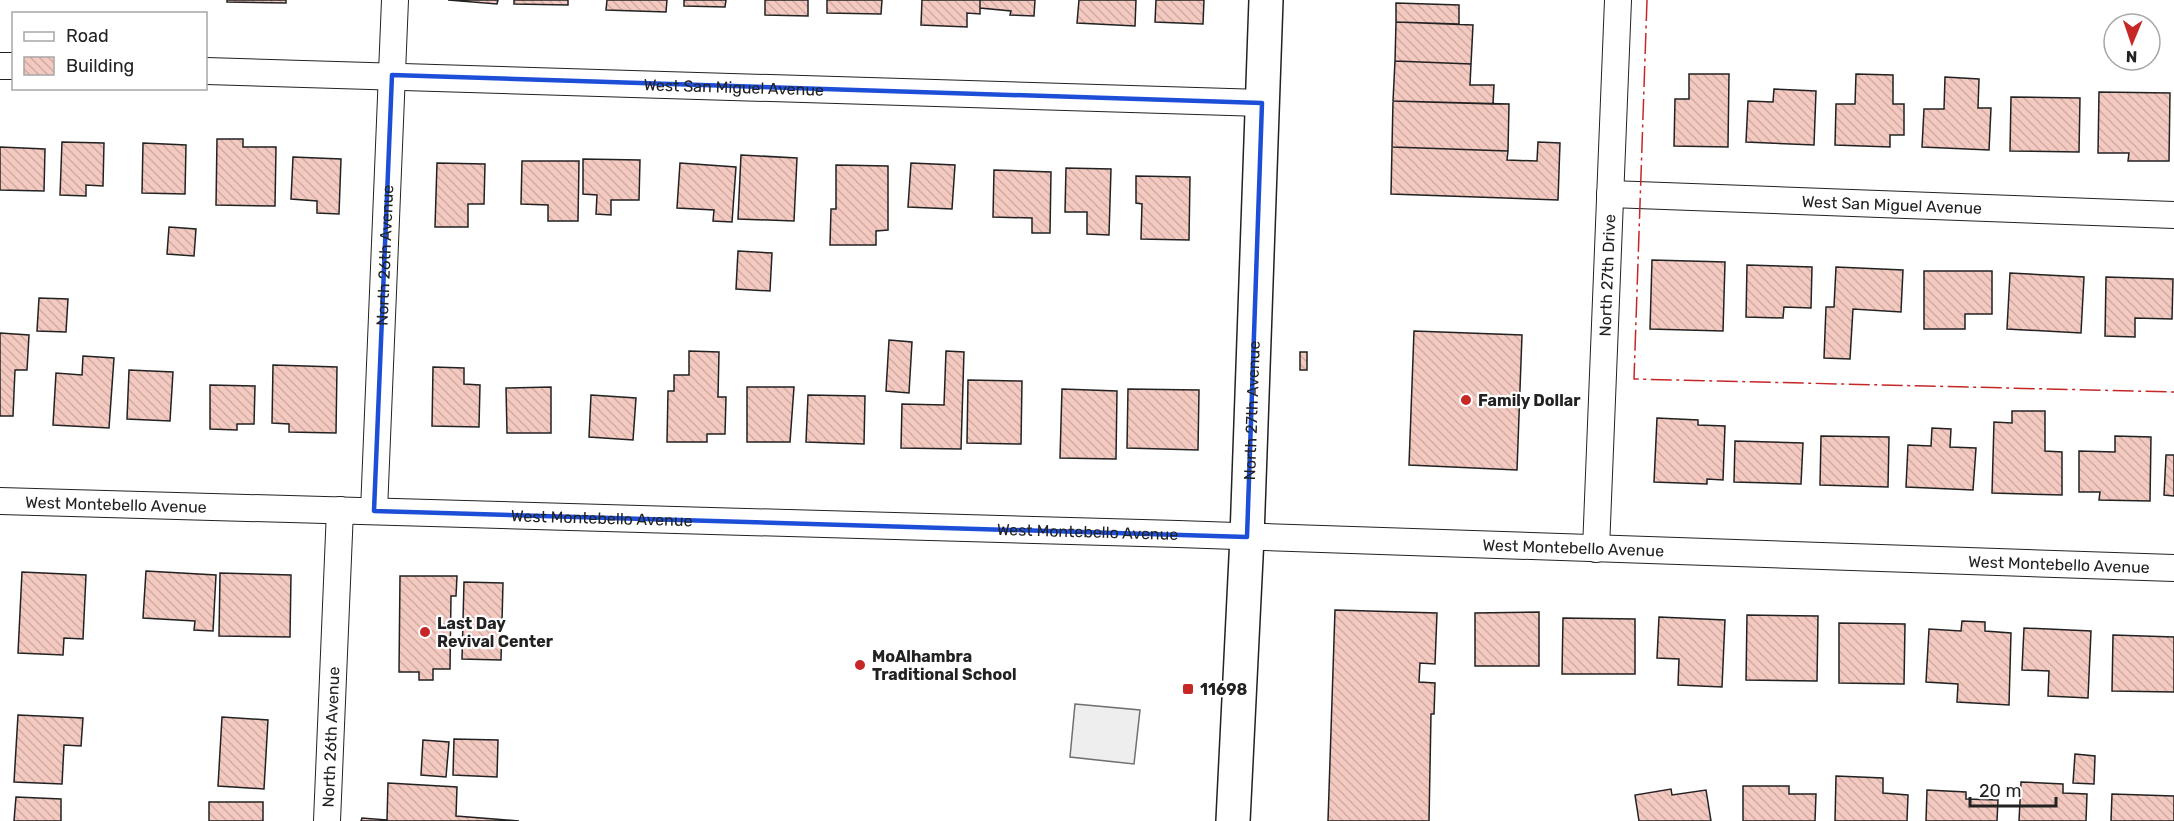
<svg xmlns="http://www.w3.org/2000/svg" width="2174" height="821" font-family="Rubik,sans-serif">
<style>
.park{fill:#eee;stroke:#6f6f6f;stroke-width:1.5}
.building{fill:url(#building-back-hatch);stroke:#222;stroke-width:1.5}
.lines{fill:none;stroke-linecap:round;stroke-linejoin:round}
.street-casing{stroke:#222;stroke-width:28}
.secondary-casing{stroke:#222;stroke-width:36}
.street{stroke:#fff;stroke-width:26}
.secondary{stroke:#fff;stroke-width:33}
.power{stroke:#c62828;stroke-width:1.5;stroke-dasharray:21 4.5 3 4.5;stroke-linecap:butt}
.marked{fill:none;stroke:#1d4ed8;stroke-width:4.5;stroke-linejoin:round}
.poi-dot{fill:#c62828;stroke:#fff;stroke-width:2}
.labels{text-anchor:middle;stroke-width:4.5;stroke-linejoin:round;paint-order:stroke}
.street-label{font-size:16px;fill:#222;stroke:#fff}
.poi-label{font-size:16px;font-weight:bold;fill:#222;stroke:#fff;text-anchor:start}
</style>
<defs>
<pattern id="building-back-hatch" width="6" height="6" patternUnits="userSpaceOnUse" patternTransform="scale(1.5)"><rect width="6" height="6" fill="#f3c9c0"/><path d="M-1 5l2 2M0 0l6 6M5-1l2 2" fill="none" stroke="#d0aca5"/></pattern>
</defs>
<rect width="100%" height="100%" fill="#fff"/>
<path class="park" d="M1075,704L1140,710L1134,764L1070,757Z"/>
<path class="building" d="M227,0H286V3L227,2Z
M448,0H498L497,4Z
M514,0H568V5L514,4Z
M607,0H667L666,12L606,10Z
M684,0H726L725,7L684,6Z
M765,0H808V16L765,15Z
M827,0H882L881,14L827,13Z
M922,0H980V14L967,13V27L921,25Z
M980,0H1035L1034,16L1010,15L1011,11L980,8Z
M1079,0H1136L1135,26L1077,23Z
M1156,0H1204L1203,24L1155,22Z
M1396,3L1459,5V24L1396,22Z
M1396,22L1473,25L1471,64L1395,61Z
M1395,61L1471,64L1470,85H1494L1493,104L1393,101Z
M1689,74H1729L1728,147L1674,146L1675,99H1689Z
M1856,74L1893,75V104H1904V135H1890V147L1835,145L1836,104H1855Z
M1945,77L1979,79L1978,108H1991L1989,150L1922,147L1924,109H1944Z
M1774,89L1816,91L1814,145L1746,142L1748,101L1773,102Z
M2099,92L2170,93L2169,161H2128L2129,153H2098Z
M2011,97L2080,98L2079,152L2010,151Z
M1393,101L1509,104L1508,151L1392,147Z
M217,139H243V147H276L275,206L216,205Z
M62,142L104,143L103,186L86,185V196L60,195Z
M1538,142L1560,143L1558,200L1391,194L1392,147L1508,151L1507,160L1537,161Z
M143,143L186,145L185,194L142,193Z
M0,147L45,149L44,191L0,190Z
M741,155L797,158L794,221L738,219Z
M293,157L341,159L339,214L317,213V201L291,199Z
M583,159L640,160L639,200H611V215L596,214L597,195L583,194Z
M522,161H579L578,221H548V205L521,204Z
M437,163L485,164L484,204H468V227H435Z
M680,163L736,167L732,222L713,221L714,210L677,208Z
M911,163L955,165L952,209L908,207Z
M836,165L888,166V230L876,231V245H830L831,209H836Z
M1066,168L1111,169L1109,235L1087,234V212H1065Z
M994,170L1051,172L1050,233H1032V218L993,217Z
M1136,176L1190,177L1189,240L1141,239L1142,204L1136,203Z
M169,227L196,229L194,256L167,254Z
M738,251L772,253L770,291L736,289Z
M1652,260L1725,262L1723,331L1650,329Z
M1747,265L1812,267L1811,308L1784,307L1783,318L1746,317Z
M1836,267L1903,270L1901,312L1853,309L1850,359L1824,358L1826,307H1834Z
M1924,271H1992V314H1965V329H1924Z
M2010,273L2084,277L2081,333L2007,329Z
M2106,277L2173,279L2172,319L2135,318V337L2105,336Z
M39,298L68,299L66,332L37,331Z
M1414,331L1522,335L1517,470L1409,465Z
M0,333L29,335L27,370H15L13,416H0Z
M889,340L912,342L909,393L886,391Z
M689,351L719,352L718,397H726L725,434H707V442H667L668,391H674V375H689Z
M946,351L964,352L961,449L901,448L902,404L944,405Z
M1300,352H1307V370H1300Z
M83,356L114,358L109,428L53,425L56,373L82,375Z
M273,365L337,367L336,433L289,432V424L272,423Z
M433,367L464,368V384L480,385L479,427L432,426Z
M129,370L173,372L170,421L127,419Z
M968,380L1022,381L1021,444L967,443Z
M210,385L255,386L254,424H237V430L210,429Z
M551,387V433H507L506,388Z
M747,387H794L790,442H747Z
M1062,389L1117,391L1116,459L1060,458Z
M1128,389L1199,390L1198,450L1127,448Z
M591,395L636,398L633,440L589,437Z
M808,395L865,396L864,444L806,442Z
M2012,411H2045V451L2062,452V495L1992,493L1994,422L2012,423Z
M1657,418L1698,420V425L1725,426L1723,480L1707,479V484L1654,482Z
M1932,428L1951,429L1950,447L1976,448L1973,490L1906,487L1908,445L1931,446Z
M1821,436L1889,437L1888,487L1820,485Z
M2115,436L2151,437L2150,501L2099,500L2100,492H2079V451L2115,452Z
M1735,441L1803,443L1801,484L1734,482Z
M2166,455H2174V496L2164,495Z
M146,571L216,575L213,631L194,630L195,621L143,618Z
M22,572L86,575L83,639L64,638L63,655L18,653Z
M220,573L291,575L290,637L219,636Z
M400,576H457L456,596H451L450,669H433V680H419V672H399Z
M464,582L503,583L501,660L462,659Z
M1335,610L1437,613L1435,664L1420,663L1419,682L1435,683L1434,714H1431L1429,821H1328Z
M1539,612V666H1475V613Z
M1747,615L1818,616L1817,681L1746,680Z
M1659,617L1725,620L1722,687L1678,685L1679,659L1657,658Z
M1563,618L1635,619V674H1562Z
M1962,621L1985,622V631L2011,633L2009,705L1957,702L1958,684L1926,682L1929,629L1961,631Z
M1839,623L1905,624L1904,684L1839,683Z
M2024,628L2091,631L2088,698L2048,696L2049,671L2022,670Z
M2113,635L2174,637V692L2112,691Z
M18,715L83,718L81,746L64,745L62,784L14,782Z
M222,717L268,720L264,789L218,786Z
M454,739L498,740L497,777L453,775Z
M423,740L449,742L446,777L421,775Z
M2075,754L2095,756L2094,784L2073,783Z
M1836,776L1883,778V793L1908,795L1907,821H1835Z
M2021,782L2063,784V793L2087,794L2086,821H2019Z
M388,783L457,787L456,816L519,821H361L362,818L387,820Z
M1743,786H1789V794H1816L1815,821H1743Z
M1671,789L1672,795L1706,790L1711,821H1639L1635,795Z
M1927,790L1966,792V799L1998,800L1997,821H1926Z
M2112,794L2174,796V821H2111Z
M16,797L61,799V821H14Z
M209,802H263V821H209Z"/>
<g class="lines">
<g class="street-casing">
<g id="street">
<path d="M0,66H14"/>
<path id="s1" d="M206,71L1262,103"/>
<path id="s2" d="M1610,194L2174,215"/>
<path id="s3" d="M0,501L1178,534L2174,568"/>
<path id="s4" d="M374,511L395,0"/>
<path id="s5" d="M1596,549L1618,0"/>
<path id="s6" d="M327,821L340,510"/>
</g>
</g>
<g class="secondary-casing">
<g id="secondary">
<path id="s7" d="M1233,821L1247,537L1266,0"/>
</g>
</g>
<use href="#street" class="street"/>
<use href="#secondary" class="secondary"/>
<path class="power" d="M1647,0L1634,379L2174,392"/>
</g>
<path class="marked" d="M392,75L1262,103L1247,537L374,511Z"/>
<g class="poi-dot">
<circle cx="1466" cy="400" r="6"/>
<circle cx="425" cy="632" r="6"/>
<circle cx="860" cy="665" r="6"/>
<rect x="1182" y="683" width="12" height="12" rx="3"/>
</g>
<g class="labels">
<g class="street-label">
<text dy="6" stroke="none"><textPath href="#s1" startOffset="528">West San Miguel Avenue</textPath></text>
<text dy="6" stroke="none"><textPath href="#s2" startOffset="282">West San Miguel Avenue</textPath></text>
<text dy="6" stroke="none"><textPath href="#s4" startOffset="256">North 26th Avenue</textPath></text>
<text dy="6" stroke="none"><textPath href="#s5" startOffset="274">North 27th Drive</textPath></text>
<text dy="6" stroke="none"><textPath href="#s7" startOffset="411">North 27th Avenue</textPath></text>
<text dy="6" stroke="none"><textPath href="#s3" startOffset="116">West Montebello Avenue</textPath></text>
<text dy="6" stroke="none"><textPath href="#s3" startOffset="602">West Montebello Avenue</textPath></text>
<text dy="6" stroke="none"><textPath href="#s3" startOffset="1088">West Montebello Avenue</textPath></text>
<text dy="6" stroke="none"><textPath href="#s3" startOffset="1574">West Montebello Avenue</textPath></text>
<text dy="6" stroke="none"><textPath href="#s3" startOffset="2060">West Montebello Avenue</textPath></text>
<text dy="6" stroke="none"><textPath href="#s6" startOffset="84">North 26th Avenue</textPath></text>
</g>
<g class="poi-label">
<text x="1478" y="406">Family Dollar</text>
<text x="437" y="629">Last Day<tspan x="437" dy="18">Revival Center</tspan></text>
<text x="872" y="662">MoAlhambra<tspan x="872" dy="18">Traditional School</tspan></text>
<text x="1200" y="695">11698</text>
</g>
</g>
<rect x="12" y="12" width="195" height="78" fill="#ffffff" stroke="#a7a7a7" stroke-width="1.5"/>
<rect x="24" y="32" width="30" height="9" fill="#ffffff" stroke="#a7a7a7" stroke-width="1.5"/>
<text x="66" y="42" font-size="18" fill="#222222">Road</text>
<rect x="24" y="57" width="30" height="18" fill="url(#building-back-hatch)" stroke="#a7a7a7" stroke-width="1.5"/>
<text x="66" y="72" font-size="18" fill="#222222">Building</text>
<g transform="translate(2132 42) rotate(182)"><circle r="28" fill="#ffffff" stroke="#a7a7a7" stroke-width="1.5"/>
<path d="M0-4.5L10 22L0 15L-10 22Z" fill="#c62828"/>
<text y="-9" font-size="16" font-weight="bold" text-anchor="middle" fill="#222222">N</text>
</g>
<path d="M1970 797v9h86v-9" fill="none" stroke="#222222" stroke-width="3"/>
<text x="1979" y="797" font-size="18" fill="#222222" stroke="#ffffff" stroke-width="4.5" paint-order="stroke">20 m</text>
</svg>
